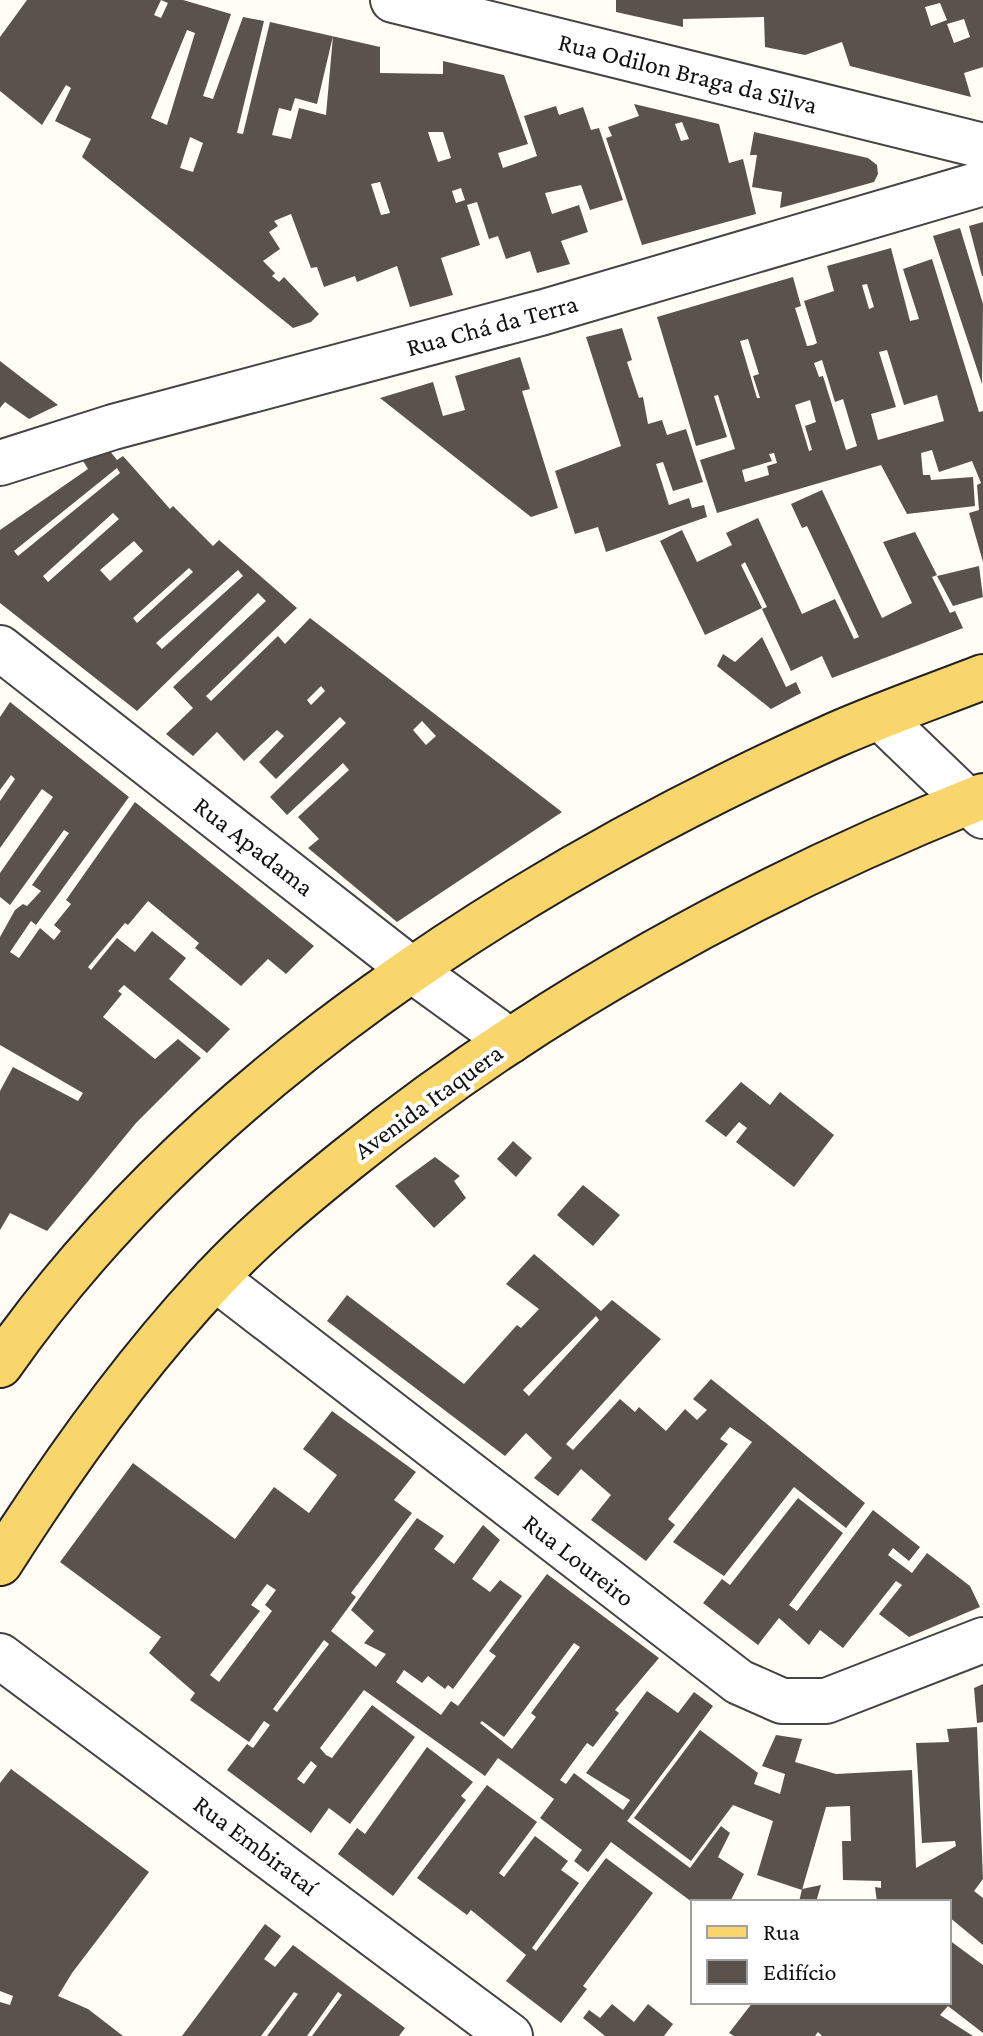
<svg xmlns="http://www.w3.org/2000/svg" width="983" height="2036" font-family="'Crimson Pro',serif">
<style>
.building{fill:#5a524d;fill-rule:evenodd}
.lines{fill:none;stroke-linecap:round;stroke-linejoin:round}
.street-casing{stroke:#444;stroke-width:48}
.primary-casing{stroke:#222;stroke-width:48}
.street{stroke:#fff;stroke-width:44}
.primary{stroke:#f9d66b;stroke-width:44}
.labels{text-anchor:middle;stroke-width:8;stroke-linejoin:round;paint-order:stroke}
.street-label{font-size:26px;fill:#111;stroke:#fff}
</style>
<rect width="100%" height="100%" fill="#fffdf5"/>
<path class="building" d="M27,0H161L154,15L161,18L168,3L161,0H183L231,14L203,96L213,99L243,17L264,21L237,133L243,134L270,22L380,47V73L443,74V61L504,75L528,144L498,153L503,168L537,156L524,116L556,106L559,115L583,107L591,130L599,128L623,200L590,210L581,185L545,193L552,214L579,205L588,232L561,241L570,264L537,273L530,251L506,259L498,236L489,239L477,202L467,205L480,245L441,258L453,295L410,307L397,266L357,282L355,276L324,287L317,267L311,268L291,214L274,221L278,226L269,232L280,249L263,261L275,273L272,276L279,282L284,277L319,314L311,322L293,328L82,157L91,139L55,121L71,88L66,85L42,125L0,91V37ZM187,30L195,33L167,125L151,118ZM333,36L326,115L299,108L291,139L272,135L279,108L291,111L295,98L317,104ZM428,132H443L451,158L438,162ZM190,137L203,143L193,172L180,168ZM380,182L390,213L381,215L371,184ZM461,188L465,200L456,203L452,191Z
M616,0H983V67L964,73L971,97L850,66L842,42L805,55L765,47L764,17L683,19V27L616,12ZM940,3L947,20L931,26L925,7ZM964,19L970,37L954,43L947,24Z
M634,104L719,124L729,163L743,159L756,214L642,245L606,138L612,136L608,127L639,116ZM682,122L689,139L681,141L675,124Z
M754,132L868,158L877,165L878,174L874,182L780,208L782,192L752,187L757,155H750Z
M983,222V276H982L969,226Z
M960,228L983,304L982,384L933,236Z
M891,248L910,321L919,319L903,269L932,259L979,412L983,411V562L969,513L979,510L977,485L981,483L972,461L939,472L932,450L921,453L923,475H930L931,480L973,477L975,506L907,514L881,465L717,513L700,460L735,449L718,395L714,396L727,437L696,446L657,317L793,277L801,306L795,308L807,346L813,345L817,343L804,301L834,291L827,266ZM867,284L874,307L869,309L862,285ZM748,339L759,374L753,376L760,398H757L740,341ZM887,350L904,405L937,395L944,421L878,440L871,414L896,407L879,352ZM822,360L835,402L843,399L857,446L846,450L823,376L819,377L814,363ZM810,400L816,422L805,426L812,450L809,451L795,405ZM774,453L777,463L767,466L769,475L745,482L742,470L772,461L769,454Z
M622,328L632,360L627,362L639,398L643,397L648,424L662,420L667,435L686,429L703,482L673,491L663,462L656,464L669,505L689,498L692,508L704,505L707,517L606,552L598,527L575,534L555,471L621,446L586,337Z
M520,357L530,389L522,391L558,508L531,517L380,398L433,382L443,416L465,410L455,376Z
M0,361L22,378L58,405L29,419L5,402L0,408Z
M109,450L117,460L123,456L170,509L173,506L213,546L219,540L297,608L206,696L211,701L278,636L285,644L310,618L562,812L397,922L308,848L319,839L298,817L349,770L343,763L287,815L270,797L346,723L340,717L276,779L259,762L284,736L277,730L244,761L217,732L193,756L166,734L193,708L173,687L266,601L258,593L137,711L0,603V530L88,469L83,461ZM117,468L120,473L18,556L14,551ZM113,513L119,519L48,582L43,576ZM134,541L143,551L110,581L100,570ZM189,568L193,572L137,623L133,618ZM238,570L243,576L162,649L156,643ZM321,686L325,691L311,705L307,700ZM422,721L436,736L426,745L413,730Z
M822,490L882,618L912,603L883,542L915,532L937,575L932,577L950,613L955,611L963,628L832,678L822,656L791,671L762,609L767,607L745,562L741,565L762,608L705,635L660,541L682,530L697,562L732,545L726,533L758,518L802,614L835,599L854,639L859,637L807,526L802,528L791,504Z
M979,566L983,597L953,606L937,576Z
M762,637L786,687L796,682L801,693L771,709L717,666L723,654L735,662Z
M10,702L129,797L36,925L31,921L10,952L19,958L40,928L54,940L61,931L54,925L71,904L66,900L135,802L314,946L286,974L268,959L241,986L195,948L199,943L148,901L128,925L125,923L88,967L91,970L117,938L135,952L152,931L186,958L169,979L230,1029L207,1053L124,985L118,991L122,994L103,1017L155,1059L178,1039L201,1058L136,1123L47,1231L10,1213L0,1230V1091L13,1067L78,1101L83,1093L0,1045V937L15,910L23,904L27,906L41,891L32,885L69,833L64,830L10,905L0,897V873L53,797L42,789L0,848V801L15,779L11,775L0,790V717Z
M741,1082L770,1105L780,1092L834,1135L794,1187L736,1142L747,1128L739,1122L726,1137L705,1121Z
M513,1141L532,1158L516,1177L497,1159Z
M435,1157L460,1176L454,1181L466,1198L434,1228L395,1186Z
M583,1185L620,1215L593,1246L557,1215Z
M534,1254L601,1311L612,1300L661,1339L566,1444L573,1450L620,1399L635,1412L639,1407L666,1431L685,1409L697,1420L707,1410L693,1399L711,1379L865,1503L846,1528L794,1487L724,1576L673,1542L752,1442L730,1427L720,1439L728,1444L668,1519L675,1525L646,1561L591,1520L611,1495L581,1469L558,1496L534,1478L552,1458L526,1433L505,1456L327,1321L347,1295L464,1384L517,1325L521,1328L539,1309L506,1284ZM596,1316L599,1320L529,1396L523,1390Z
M332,1411L416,1472L394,1500L412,1513L351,1593L356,1597L331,1631L376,1667L386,1654L364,1643L374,1631L351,1610L403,1537L417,1518L444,1536L434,1549L454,1564L483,1525L500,1540L472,1579L490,1592L500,1580L522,1596L453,1689L448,1685L445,1689L428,1676L422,1683L404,1670L396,1682L441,1715L451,1701L458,1706L496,1656L489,1651L547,1574L659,1658L615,1710L619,1713L593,1747L587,1743L560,1780L566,1784L574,1773L623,1810L630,1800L586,1773L647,1691L678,1713L694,1692L713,1706L627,1821L690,1868L721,1826L730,1833L718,1857L744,1874L730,1902H692L611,1842L588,1872L574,1861L582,1850L540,1818L554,1799L498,1758L485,1776L364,1690L320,1748L326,1755L332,1758L372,1705L415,1737L350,1824L329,1808L311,1833L227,1770L247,1744L253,1748L270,1725L264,1721L249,1742L190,1700L195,1693L149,1653L161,1637L60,1562L133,1463L235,1539L274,1487L309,1513L337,1475L303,1449ZM267,1584L276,1590L265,1605L272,1611L219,1682L210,1675L260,1611L251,1605ZM324,1640L329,1644L277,1712L273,1709ZM574,1643L580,1647L531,1713L536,1717L512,1749L480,1723L482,1721L504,1737ZM311,1761L317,1766L304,1784L297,1779Z
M798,1498L843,1533L789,1605L797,1611L873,1510L920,1547L909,1561L893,1548L888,1555L912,1573L927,1553L970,1586L980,1607L909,1637L879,1614L902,1585L896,1581L843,1648L820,1630L809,1645L779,1618L758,1645L703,1603L722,1579L730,1585Z
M983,1684V1722L977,1723L974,1688Z
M977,1727L983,1879L974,1891L983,1898V1945L949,1917V1902H877L875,1887L881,1888V1881L843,1880L842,1841H851L850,1806L826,1807L802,1890L757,1875L773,1821L733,1805L691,1861L634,1818L700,1730L758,1773L754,1784L780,1794L785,1774L762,1766L776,1735L802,1739L795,1762L836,1774L912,1770L916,1868L956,1846L955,1841L922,1843L916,1743L949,1742L947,1729Z
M427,1747L473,1782L461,1796L466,1800L393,1896L338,1854L357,1828L365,1834Z
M11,1769L149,1872L72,1973L58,1996L88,2009L123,2036H0V2002L10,2005L13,1996L0,1991V1783Z
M487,1785L537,1822L499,1873L504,1877L535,1836L568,1861L561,1870L579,1883L532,1948L536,1951L606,1858L653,1893L583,1986L587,1989L561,2023L506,1981L526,1955L471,1910L467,1915L417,1878Z
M821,1885L816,1902H799L802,1889Z
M265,1924L281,1936L264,1959L275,1967L293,1945L405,2028L399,2036H312L342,1995L338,1992L307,2036H267L298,1994L294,1992L261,2036H182Z
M949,1940L983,1965V2033L948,2006L940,2015L973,2036H822L818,2032L815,2036H734L729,2033L753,2002H949Z
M612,2004L634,2022L648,2004L673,2024L664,2036H605L583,2018L589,2010L600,2018Z"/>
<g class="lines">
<g class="street-casing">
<path id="street" d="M393,0L983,146
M0,463L113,427L544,312L983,183
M0,648L412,970L510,1041
M880,717L983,816
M215,1278L739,1682L782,1701H826L983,1640
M0,1656L510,2036"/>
</g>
<g class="primary-casing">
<path id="primary" d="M0,1365C198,1081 523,875 835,735C883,714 934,696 983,677
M0,1563C64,1462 133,1365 215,1278C256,1234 301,1197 348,1159C536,1007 758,886 983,796"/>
</g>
<use href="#street" class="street"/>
<use href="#primary" class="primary"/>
</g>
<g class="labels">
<g class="street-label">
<text transform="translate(688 73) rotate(14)" y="9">Rua Odilon Braga da Silva</text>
<text transform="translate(492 325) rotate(-15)" y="9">Rua Chá da Terra</text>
<text transform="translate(254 846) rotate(38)" y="9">Rua Apadama</text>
<text transform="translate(428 1101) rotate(-36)" y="9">Avenida Itaquera</text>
<text transform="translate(579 1560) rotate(38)" y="9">Rua Loureiro</text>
<text transform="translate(256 1845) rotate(37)" y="9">Rua Embirataí</text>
</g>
</g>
<rect x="691" y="1900" width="260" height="104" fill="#ffffff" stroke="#a0a0a0" stroke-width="2"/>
<rect x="707" y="1926" width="40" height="12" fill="#f9d66b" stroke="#a0a0a0" stroke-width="2"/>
<text x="763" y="1940" font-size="24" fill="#111111">Rua</text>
<rect x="707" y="1960" width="40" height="24" fill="#5a524d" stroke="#a0a0a0" stroke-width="2"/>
<text x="763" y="1980" font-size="24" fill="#111111">Edifício</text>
</svg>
